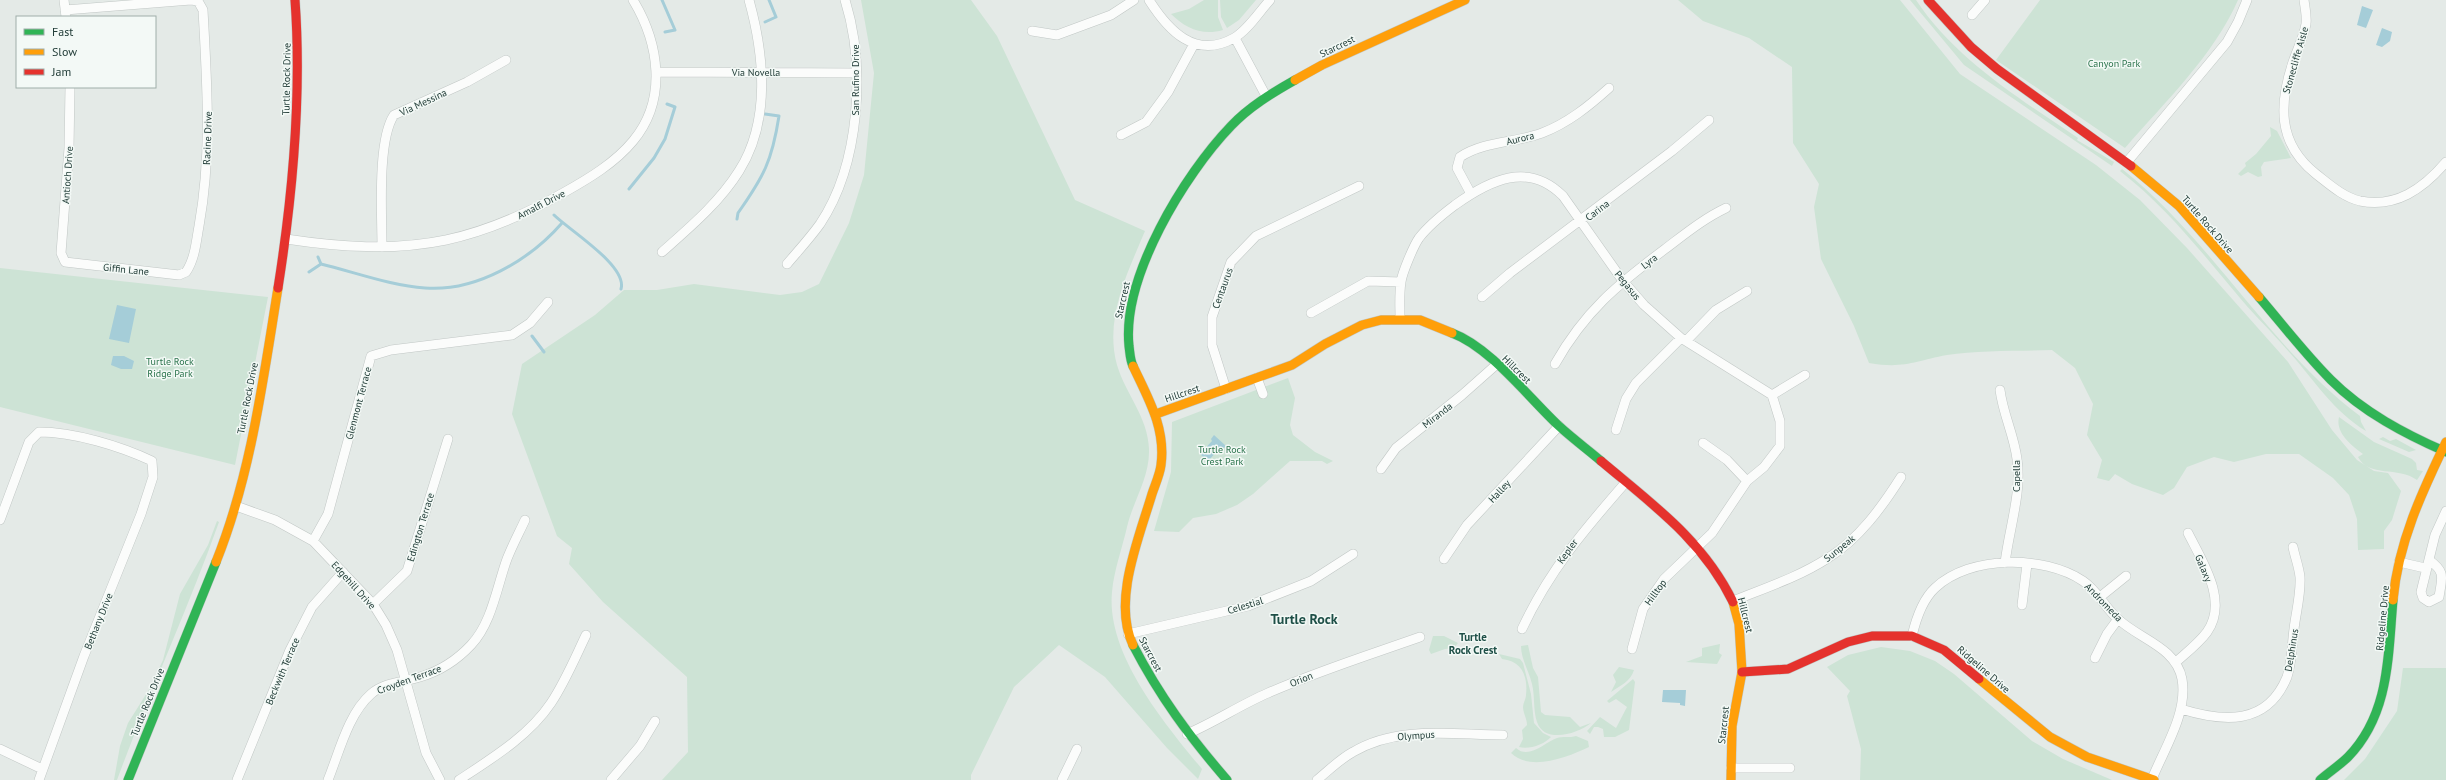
<svg xmlns="http://www.w3.org/2000/svg" width="2446" height="780" viewBox="0 0 2446 780" font-family="'PT Sans',sans-serif">
<style>
.green{fill:#cde3d5}
.water{fill:#a5cdd8}
.lines{fill:none;stroke-linecap:round;stroke-linejoin:round}
.stream{stroke:#a5cdd8;stroke-width:3}
.street-casing{stroke:#c1c7c5;stroke-width:10}
.fast-casing{stroke:#c0c7c5;stroke-width:10}
.slow-casing{stroke:#c0c7c5;stroke-width:10}
.jam-casing{stroke:#c0c7c5;stroke-width:10}
.street{stroke:#fbfcfb;stroke-width:9}
.fast{stroke:#30b455;stroke-width:9}
.slow{stroke:#ff9f0a;stroke-width:9}
.jam{stroke:#e5322d;stroke-width:9}
.labels{text-anchor:middle;stroke-width:3;stroke-linejoin:round;paint-order:stroke}
.street-label{font-size:10px;fill:#223d38;stroke:#f3f9f6}
.park-label{font-size:10px;fill:#2c744d;stroke:#f3f9f6}
.neighbourhood-label{font-size:11px;font-weight:bold;fill:#1e4f47;stroke:#f3f9f6}
.district-label{font-size:14px;font-weight:bold;fill:#1e4f47;stroke:#f3f9f6}
</style>
<rect width="100%" height="100%" fill="#e4eae7"/>
<path class="green" d="M861,0H971L997,36L1075,200L1145,231C1128,272 1104,318 1117,365C1126,395 1148,417 1149,449C1150,477 1133,501 1127,527C1122,549 1114,570 1112,592C1106,654 1165,724 1202,769L1198,779L1167,748L1105,677L1059,645L1014,687L971,775V780H662L688,752L687,677L603,602L569,564L572,548L557,536L512,414L522,364L595,315L624,290H657L694,284L780,295L802,292L819,284L849,223L864,175L874,73Z
M1204,0H1218V17L1223,30C1202,36 1185,28 1171,14L1189,9Z
M1220,0H1256L1239,20L1227,28L1221,17Z
M1678,0H1900L1960,74L2096,165L2140,200L2187,248L2288,362L2332,430L2357,460L2374,471L2388,473L2401,491L2392,520L2384,531V549L2358,550L2357,519L2349,495L2333,478L2299,454H2266L2234,462L2214,457L2187,467L2174,488L2163,495L2132,484L2115,474L2109,481L2097,478L2102,460L2087,435L2093,404L2075,368L2052,350C2020,351 1978,350 1947,355C1915,361 1904,369 1869,363L1854,326L1821,259L1814,207L1819,184L1793,143L1792,67L1749,38L1703,21Z
M1910,0H1916C1956,60 2019,98 2078,138L2077,140L2114,162L2112,166L1964,65Z
M2040,0H2238C2214,55 2164,103 2125,148L1996,60Z
M2270,127L2277,131L2291,158L2264,162L2261,167L2262,176L2258,177L2248,172L2241,176L2238,174L2246,166L2245,163L2256,154L2271,136Z
M2122,169C2212,240 2268,347 2360,416L2361,422L2366,431C2333,411 2315,381 2290,353C2272,332 2252,313 2235,292C2199,249 2165,206 2120,171Z
M0,268L268,297L235,465L0,407Z
M1288,378L1295,398L1290,425L1293,435L1315,452L1333,461L1327,464L1322,461H1290L1253,494L1237,505L1216,514L1193,518L1179,532L1154,531L1171,472L1172,422Z
M2339,417L2374,442L2412,459L2416,463L2417,470L2423,471L2417,480C2398,466 2369,478 2358,457L2363,454C2352,446 2335,433 2339,417Z
M2383,437L2390,441L2396,439L2416,450L2409,452L2379,439Z
M217,521L219,522C188,609 149,693 117,780H114L120,746L128,723L150,688L163,660L180,594L208,545Z
M1433,636H1444L1458,643L1454,648L1445,649L1431,654L1429,650Z
M1720,644L1719,653L1722,655L1717,664L1686,662L1702,656V648Z
M1528,645L1533,668L1538,677L1541,712L1545,715L1570,717L1580,727L1591,723C1578,734 1544,744 1537,722C1533,710 1535,696 1532,684C1529,671 1521,659 1521,646Z
M1881,647L1910,651L1935,661L1954,674L2032,741L2063,759L2112,780H1860L1861,749L1847,696L1850,691L1827,667L1848,655Z
M1499,654L1520,659L1523,663L1531,694L1534,723L1543,733L1551,737C1545,744 1529,750 1519,747L1523,739L1522,730L1527,725C1527,719 1523,713 1523,707C1523,703 1526,699 1526,695C1528,676 1522,661 1502,659Z
M1619,667L1634,670C1631,681 1620,686 1611,692L1616,682L1613,675Z
M2403,668H2446V780H2344L2365,759L2397,711Z
M1633,679L1635,682L1629,730L1615,737H1604L1603,729L1598,727H1594L1590,734L1587,731L1600,717L1616,728L1627,707L1616,699L1609,703L1607,701Z
M1576,736L1588,741L1589,747C1568,757 1530,772 1511,753L1516,748C1529,760 1545,742 1557,738C1562,736 1570,738 1576,736Z"/>
<path class="water" d="M2362,6L2373,10L2366,28L2357,25Z
M2382,28L2392,32L2390,41L2382,47L2376,45Z
M117,305L136,309L129,343L109,339Z
M113,356H124L134,361L132,369H121L111,365Z
M1214,435L1226,446L1222,450L1220,448L1208,461L1200,454L1212,441L1211,439Z
M1663,690H1686L1685,706L1680,705V703L1662,702Z"/>
<g class="lines">
<path class="stream" d="M662,0L675,30L665,32
M765,22L776,17L769,0
M629,189L654,158L665,139L675,107L667,104
M554,215C569,230 628,266 621,289
M737,219L738,213C764,176 772,161 779,116L765,114
M318,257L321,264C354,272 392,286 425,288C476,292 530,260 562,223
M309,272L321,264
M532,336L544,352"/>
<g class="street-casing">
<path id="street" d="M64,0L66,17
M1149,0C1168,30 1195,60 1234,38C1248,30 1259,12 1270,0
M2304,0C2305,8 2307,16 2306,24C2304,36 2297,50 2293,62C2279,104 2277,143 2316,174C2329,184 2343,197 2360,201C2396,208 2423,189 2446,162
M65,10L191,0L198,1L203,10C207,83 212,154 199,226C196,242 195,259 186,272L179,275L65,262L61,253L69,148L70,87
M1972,15L1985,0
M1032,31L1057,35L1111,15L1134,0
M1235,38L1266,96
M657,72L856,73
M1121,135L1146,122L1168,92L1194,44
M2127,162L2227,42L2238,22L2247,0
M1471,194L1457,168L1460,157C1484,141 1515,143 1542,133C1568,123 1589,106 1609,88
M286,239C339,247 393,251 446,240C487,231 526,214 563,193C588,179 615,163 633,141C668,99 659,43 633,0
M382,247C382,216 377,140 394,115L467,82L506,60
M662,252C689,228 719,203 739,171C771,121 764,54 749,0
M787,264C798,251 810,238 820,224C860,164 866,67 845,0
M1482,297L1510,273L1672,151L1709,120
M1311,313L1368,281L1401,282
M1400,319C1400,307 1399,294 1401,282C1402,273 1414,245 1419,238C1429,225 1443,214 1455,205C1490,180 1528,161 1563,196L1623,281L1644,305L1681,338L1772,395L1780,421V446L1764,467L1747,481L1712,533L1664,579L1643,609L1632,649
M1686,341L1716,310L1747,291
M1555,364C1585,311 1617,285 1665,249C1685,234 1703,219 1726,208
M1257,378L1263,394
M1226,389L1212,345V317L1231,262L1256,236L1359,186
M2000,390C2003,414 2014,435 2017,459C2022,493 2009,529 2005,563
M1772,395L1805,375
M1616,430L1626,399L1636,383L1681,338
M1703,443L1727,460L1747,481
M1381,469L1396,448L1462,395L1497,364
M236,506L275,520L313,541L373,604L386,625L397,650L426,753L440,780
M0,520L29,442L39,432C74,432 120,446 152,461L153,477L141,514L84,656L39,780
M313,541L328,514L371,356L391,350L512,335L530,323L548,302
M1444,559L1467,525L1559,426
M2429,560C2446,572 2442,577 2439,597L2429,602L2423,598L2421,592L2435,535L2446,511
M2399,562L2425,568
M2100,597L2126,576
M1733,601C1765,588 1799,577 1828,558C1859,539 1882,507 1901,477
M373,604L407,571L448,439
M2022,605L2027,564
M1522,629C1549,571 1584,530 1626,482
M1128,634L1248,606L1311,581L1353,554
M1912,636C1916,619 1922,600 1935,588C1970,555 2044,555 2083,581C2098,591 2105,608 2118,619C2139,639 2176,647 2182,679C2188,713 2164,749 2152,779
M2095,658L2107,634L2118,619
M2176,662C2186,653 2199,643 2207,632C2229,601 2202,561 2188,533
M2181,709C2223,722 2267,726 2287,677C2292,662 2292,644 2294,629C2296,612 2301,594 2300,577C2299,567 2295,557 2293,547
M1187,734C1215,722 1240,705 1268,693C1318,671 1369,655 1420,637
M0,749L42,769
M1731,768H1790
M237,780L290,650L312,607L343,572
M328,780C339,753 348,714 371,694C385,682 404,682 420,677C440,671 457,660 471,645C492,623 497,586 507,559C512,546 519,533 525,520
M459,780C491,759 529,736 551,703C565,682 575,658 586,635
M611,780L640,746L655,721
M1062,780L1077,749
M1317,780C1328,771 1340,759 1353,752C1398,725 1453,735 1503,735"/>
</g>
<g class="fast-casing">
<path id="fast" d="M2259,297C2283,325 2305,354 2331,380C2363,412 2405,434 2446,452
M1452,333C1490,347 1528,397 1559,426C1572,438 1587,449 1601,461
M1133,366C1130,360 1130,353 1129,346C1122,277 1184,175 1231,126C1249,107 1272,93 1295,80
M1133,645C1160,697 1189,736 1227,780
M128,780L216,562
M2320,780C2329,772 2340,765 2348,757C2390,714 2388,655 2393,600"/>
</g>
<g class="slow-casing">
<path id="slow" d="M1295,80L1322,65L1465,0
M2131,166L2179,206L2259,297
M1133,366C1148,398 1166,428 1161,465C1160,474 1155,485 1152,494C1139,538 1112,601 1133,645
M1156,414L1292,365L1325,344L1362,325L1381,320H1420L1452,333
M216,562C251,475 263,380 278,288
M2393,600C2398,543 2422,492 2446,442
M1979,679L2050,737L2087,757L2154,780
M1731,780L1732,726L1742,672L1739,624L1733,602"/>
</g>
<g class="jam-casing">
<path id="jam" d="M1928,0L1971,47L1997,69L2131,166
M278,288C293,193 302,96 295,0
M1601,461C1652,504 1703,540 1733,602
M1742,672L1788,669L1848,642L1872,636H1912L1944,650L1979,679"/>
</g>
<use href="#street" class="street"/>
<use href="#fast" class="fast"/>
<use href="#slow" class="slow"/>
<use href="#jam" class="jam"/>
</g>
<g class="labels">
<g class="street-label">
<text transform="translate(1337 46) rotate(-26)" y="4">Starcrest</text>
<text transform="translate(2295 60) rotate(-74)" y="4">Stonecliffe Aisle</text>
<text x="756" y="76">Via Novella</text>
<text transform="translate(286 79) rotate(-89)" y="4">Turtle Rock Drive</text>
<text transform="translate(855 80) rotate(-90)" y="4">San Rufino Drive</text>
<text transform="translate(423 102) rotate(-25)" y="4">Via Messina</text>
<text transform="translate(207 138) rotate(-88)" y="4">Racine Drive</text>
<text transform="translate(1520 138) rotate(-14)" y="4">Aurora</text>
<text transform="translate(67 175) rotate(-86)" y="4">Antioch Drive</text>
<text transform="translate(541 204) rotate(-27)" y="4">Amalfi Drive</text>
<text transform="translate(1597 210) rotate(-38)" y="4">Carina</text>
<text transform="translate(2208 224) rotate(49)" y="4">Turtle Rock Drive</text>
<text transform="translate(1649 261) rotate(-37)" y="4">Lyra</text>
<text transform="translate(126 269) rotate(6)" y="4">Giffin Lane</text>
<text transform="translate(1628 285) rotate(51)" y="4">Pegasus</text>
<text transform="translate(1222 288) rotate(-70)" y="4">Centaurus</text>
<text transform="translate(1122 300) rotate(-77)" y="4">Starcrest</text>
<text transform="translate(1517 369) rotate(45)" y="4">Hillcrest</text>
<text transform="translate(1182 393) rotate(-19)" y="4">Hillcrest</text>
<text transform="translate(247 398) rotate(-79)" y="4">Turtle Rock Drive</text>
<text transform="translate(358 403) rotate(-75)" y="4">Glenmont Terrace</text>
<text transform="translate(1437 415) rotate(-38)" y="4">Miranda</text>
<text transform="translate(2016 476) rotate(-90)" y="4">Capella</text>
<text transform="translate(1499 491) rotate(-47)" y="4">Halley</text>
<text transform="translate(420 527) rotate(-73)" y="4">Edington Terrace</text>
<text transform="translate(1839 548) rotate(-39)" y="4">Sunpeak</text>
<text transform="translate(1567 551) rotate(-54)" y="4">Kepler</text>
<text transform="translate(2204 568) rotate(67)" y="4">Galaxy</text>
<text transform="translate(354 585) rotate(48)" y="4">Edgehill Drive</text>
<text transform="translate(1655 592) rotate(-54)" y="4">Hilltop</text>
<text transform="translate(2104 602) rotate(46)" y="4">Andromeda</text>
<text transform="translate(1245 605) rotate(-17)" y="4">Celestial</text>
<text transform="translate(1746 615) rotate(76)" y="4">Hillcrest</text>
<text transform="translate(2382 618) rotate(-85)" y="4">Ridgeline Drive</text>
<text transform="translate(98 621) rotate(-68)" y="4">Bethany Drive</text>
<text transform="translate(2291 650) rotate(-81)" y="4">Delphinus</text>
<text transform="translate(1151 654) rotate(62)" y="4">Starcrest</text>
<text transform="translate(1984 669) rotate(41)" y="4">Ridgeline Drive</text>
<text transform="translate(282 671) rotate(-67)" y="4">Beckwith Terrace</text>
<text transform="translate(409 679) rotate(-20)" y="4">Croyden Terrace</text>
<text transform="translate(1301 679) rotate(-22)" y="4">Orion</text>
<text transform="translate(147 702) rotate(-68)" y="4">Turtle Rock Drive</text>
<text transform="translate(1723 725) rotate(-84)" y="4">Starcrest</text>
<text transform="translate(1416 735) rotate(-4)" y="4">Olympus</text>
</g>
<g class="park-label">
<text x="2114" y="67">Canyon Park</text>
<text x="170" y="365">Turtle Rock<tspan x="170" dy="12">Ridge Park</tspan></text>
<text x="1222" y="453">Turtle Rock<tspan x="1222" dy="12">Crest Park</tspan></text>
</g>
<g class="neighbourhood-label">
<text x="1473" y="641">Turtle<tspan x="1473" dy="13">Rock Crest</tspan></text>
</g>
<g class="district-label">
<text x="1304" y="624">Turtle Rock</text>
</g>
</g>
<rect x="16" y="16" width="140" height="72" fill="#f3f9f6" stroke="#9faeaa"/>
<rect x="24" y="29" width="20" height="6" fill="#30b455" stroke="#9faeaa"/>
<text x="52" y="36" font-size="12" fill="#223d38">Fast</text>
<rect x="24" y="49" width="20" height="6" fill="#ff9f0a" stroke="#9faeaa"/>
<text x="52" y="56" font-size="12" fill="#223d38">Slow</text>
<rect x="24" y="69" width="20" height="6" fill="#e5322d" stroke="#9faeaa"/>
<text x="52" y="76" font-size="12" fill="#223d38">Jam</text>
</svg>
